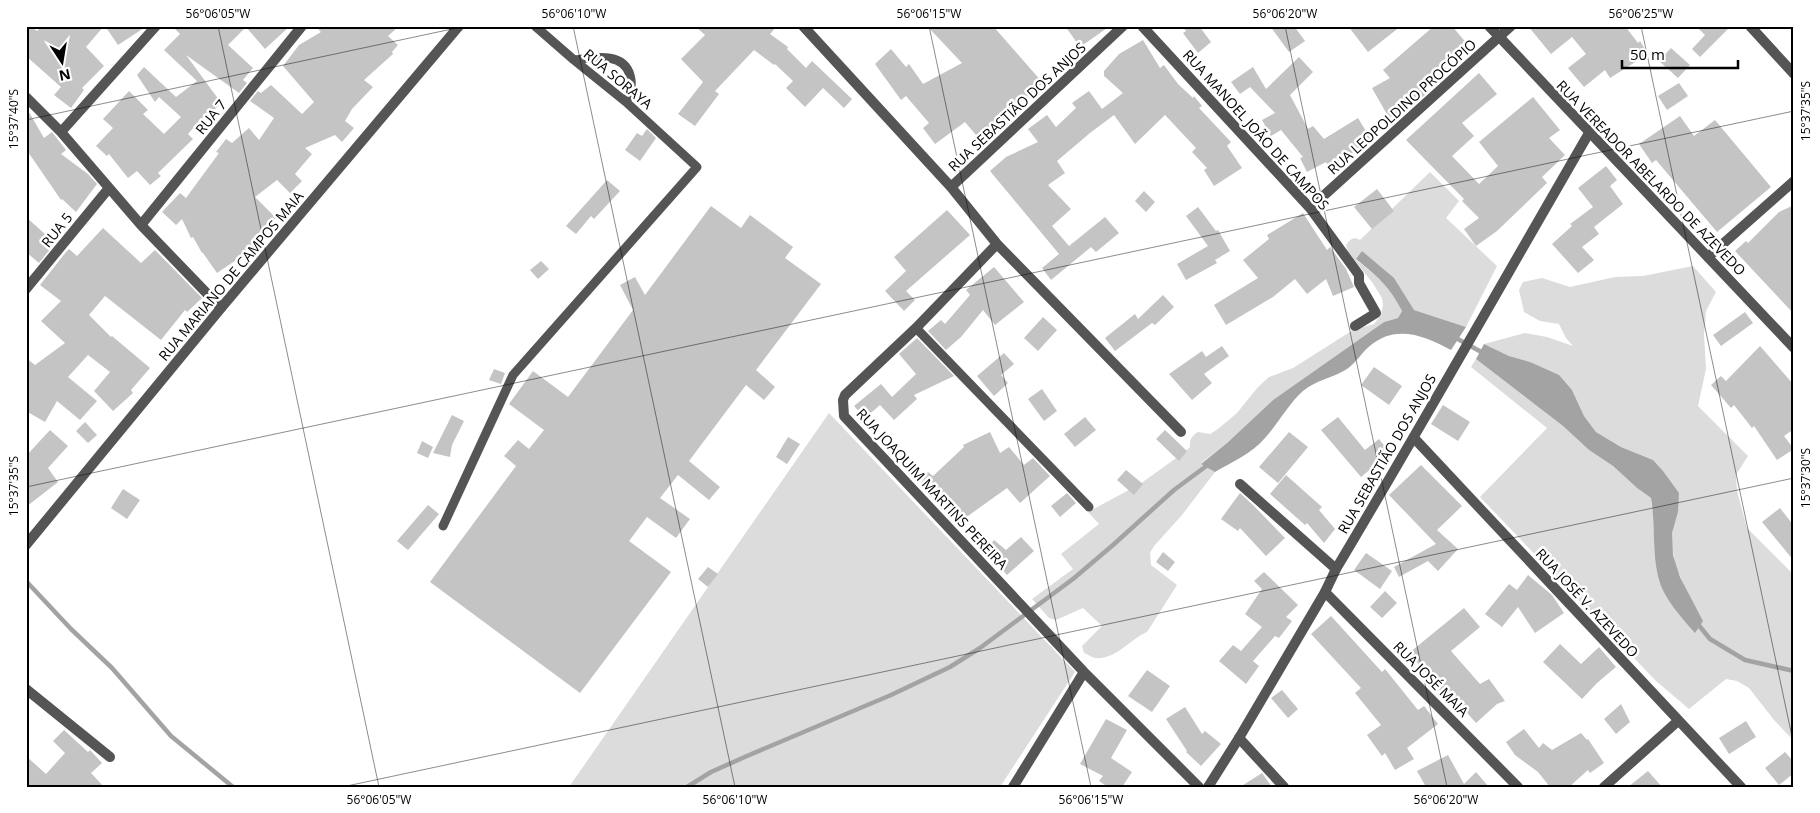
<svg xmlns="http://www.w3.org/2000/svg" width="1820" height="813" viewBox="0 0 1820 813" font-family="'Open Sans',sans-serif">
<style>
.green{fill:#dcdcdc}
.water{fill:#a3a3a3}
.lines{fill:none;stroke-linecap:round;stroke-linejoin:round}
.stream{stroke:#a3a3a3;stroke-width:4.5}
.building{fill:#c4c4c4}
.service{stroke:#555;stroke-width:9}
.minor{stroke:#555;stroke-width:10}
.tertiary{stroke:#555;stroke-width:10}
.ticks{fill:none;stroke:#000;stroke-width:1;stroke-opacity:0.45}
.labels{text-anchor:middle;stroke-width:5;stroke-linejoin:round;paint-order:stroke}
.street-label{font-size:14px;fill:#000;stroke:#fff}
.neatline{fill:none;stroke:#000;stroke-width:2}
.ticks-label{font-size:12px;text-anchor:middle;fill:#000}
</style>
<rect width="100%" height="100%" fill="#fff"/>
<path class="green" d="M1430,172L1459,201L1446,218L1497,266L1466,327L1414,310L1362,251L1356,260C1378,277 1389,286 1402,311L1398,318L1384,322L1273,400L1227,443L1201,463L1215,472L1182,515L1154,546L1150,553L1151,565L1177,585L1147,632C1130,639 1116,660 1095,658C1091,657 1087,654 1084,653L1082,646L1102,626L1083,608L1056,620L1049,618L1032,599L1073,569L1061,554L1099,524L1088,512L1140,484L1186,451L1190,447C1189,439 1192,436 1198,432L1210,434L1218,429L1237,413L1258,387L1269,377L1293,368L1353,330L1374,324L1381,315L1383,305L1382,298L1372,282L1348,252L1346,245C1350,240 1353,236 1360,240Z
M1693,266L1716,292L1706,311L1704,335L1706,369L1698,406L1748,456L1736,475L1737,491L1747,528L1794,575V741L1774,720L1749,688L1737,681L1726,679L1689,709L1656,681L1480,497L1547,428L1471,367L1476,359L1563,426L1589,450L1613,466L1637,488L1651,498L1653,514L1655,555L1703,621C1689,594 1670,566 1672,535C1672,527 1676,519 1678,512L1653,460L1621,447L1596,432L1584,416L1572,390L1530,362L1509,356L1484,344L1525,333L1547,337L1573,346L1566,338L1559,324L1540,321L1524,312L1519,290L1523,282L1542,278L1570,287L1615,277L1643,276Z
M829,413L1075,672L1000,787H569Z"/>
<path class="water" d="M1362,251L1394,278L1414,310L1466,327L1451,350C1426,336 1396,324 1371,345C1362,352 1356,363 1347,369C1333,378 1316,380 1303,391C1290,402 1277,425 1265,438C1251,454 1232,462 1215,472L1201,464L1227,443L1273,400L1384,322L1398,318L1402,311C1389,286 1378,277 1356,259Z
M1484,344L1509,356L1530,362L1559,375L1572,390L1584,416L1596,432L1621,447L1653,460L1663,471L1679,493L1678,512L1672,533L1673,555L1680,577L1703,621L1695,633C1683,619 1668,603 1661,586C1651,559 1656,526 1651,498L1637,488L1613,466L1589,450L1563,426L1476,359Z"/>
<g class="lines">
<path class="stream" d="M1454,337L1485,354
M26,581L71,629L112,668L171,736L233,787
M1697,623L1710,639L1745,660L1794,671
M687,787L711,772L747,756L891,695L950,667L980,648L1073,579L1113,545L1174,490L1209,464"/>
</g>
<path class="building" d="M42,26H104L86,47L104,66L82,88L84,90L71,108L54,95L61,87L26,56V33L31,27L37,31Z
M105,26H147L118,45Z
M172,26H290L265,49L246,27L228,45L253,68L243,80L247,83L239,93L186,55L222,104L201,119L188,134L193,139L158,173L161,176L150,185L137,171L128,178L109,154L107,156L96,146L113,128L103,119L129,91L148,110L143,114L164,134L181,117L159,97L155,102L137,75L144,67L176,97L197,81L164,50L180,34Z
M315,26H399L388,36L398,45L392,52L393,54L364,80L373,87L352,109L345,121L354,128L342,142L335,135L305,148L312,154L295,174L302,181L290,193L277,180L255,197L276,218L252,239L255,244L244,252L245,254L217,273L203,253H202L193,237L191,238L182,219L176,225L162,212L180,193L186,198L219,153L216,152L226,139L232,143L249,128L259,140L274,118L250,101L258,91L261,93L271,85L302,114L314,102L283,66L299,45L321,32Z
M695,26H777L770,34L788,47L787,49L806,68L812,61L852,99L844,108L823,88L805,107L786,88L793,81L775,64L774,65L754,50L715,91L719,94L695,126L678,114L703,82L681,59L705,35Z
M927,26H993L1043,83L1008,113L1012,117L982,142L965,122L935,144L923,128L929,123L906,96L901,100L875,64L891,49L906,67L909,64L923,84L962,63Z
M1065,26H1110L1080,47Z
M1182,26H1199L1211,42L1198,53L1183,33L1186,31Z
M1270,26H1294L1305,41L1289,52Z
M1348,26H1401L1368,52Z
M1434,26H1452L1468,45L1420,83L1428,92L1418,101L1389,118L1372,88L1390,78L1383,70Z
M1528,26H1625L1638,43L1640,41L1648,54L1610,78L1605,70L1584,87L1568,68L1586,54L1572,37L1551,54Z
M1696,26H1731L1700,57L1692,49L1705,35Z
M1143,40L1160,68L1164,65L1178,84L1193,98L1194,96L1202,106L1199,108L1231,142L1227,146L1242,168L1214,186L1204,170L1207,168L1192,152L1196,148L1165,115L1135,144L1114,115L1090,133L1057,161L1065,173L1048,185L1071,209L1052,226L1069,246L1105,217L1119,233L1096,252L1091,247L1051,280L1042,268L1059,254L990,171L1006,157L1038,142L1028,129L1047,115L1056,127L1076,108L1072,103L1089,91L1102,109L1123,93L1104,76V71L1119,54Z
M1671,48L1690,65L1678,78L1659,61Z
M1299,57L1313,72L1290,95L1308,129L1313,126L1324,139L1358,118L1372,141L1329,167L1326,162L1307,172L1300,158L1303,157L1281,130L1271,136L1262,120L1275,113L1250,87L1240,94L1231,82L1253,67L1266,89Z
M1479,73L1497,94L1462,123L1474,136L1452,156L1479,184L1498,166L1479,142L1533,97L1560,130L1549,138L1565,155L1542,177L1547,183L1497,231L1476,246L1464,229L1479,218L1462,201L1464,199L1406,140Z
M1679,83L1688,96L1667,110L1658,96Z
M26,107L44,138L52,132L66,150L61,154L88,174L97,184L76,212L62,199L61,200L26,149Z
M1680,116L1694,136L1715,120L1771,187L1717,232L1656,160L1652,163L1639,144Z
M647,129L656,138L640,161L625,150L637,133L642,136Z
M1606,166L1617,180L1610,186L1623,204L1594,227L1599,234L1582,247L1594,260L1578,273L1552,244L1572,226L1570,224L1593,207L1578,188Z
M607,180L620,191L594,219L591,216L576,234L566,226Z
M1377,189L1394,211L1372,229L1354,207Z
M1144,191L1155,202L1146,212L1135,201Z
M1794,205V314L1735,251L1746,241L1748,243L1779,212Z
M711,206L741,228L750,215L793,247L785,258L821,284L756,370L775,387L764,400L746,385L689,461L720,487L709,500L678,475L660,498L690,519L676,538L647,517L629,541L671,572L580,693L430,582L516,466L504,456L518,440L529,449L544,430L509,404L533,371L568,397L633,310L620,285L635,277L645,295Z
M1198,207L1216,231L1218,230L1230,251L1215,260L1217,263L1186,280L1177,264L1208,246L1186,216Z
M947,210L970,235L906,291L915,300L904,311L885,291L906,271L894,257Z
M1303,213L1327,250L1330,247L1346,269L1354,287L1333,296L1326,279L1307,294L1295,279L1273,297L1226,325L1214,305L1258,278L1243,260L1269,239L1267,235Z
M26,217L55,243L39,263L26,252Z
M103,228L141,263L155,250L202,298L187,312L185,310L161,340L105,296L89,315L111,337L112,336L150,368L131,390L133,393L113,411L94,391L110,372L88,355L68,377L97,401L80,420L57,401L45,422L26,411V358L35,365L65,343L41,321L61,301L40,285L66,252L69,249L77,256Z
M541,261L549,269L538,279L530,270Z
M994,267L1024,302L995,325L983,310L961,337L946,350L928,331L941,320L945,324L970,295L966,290Z
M1163,295L1174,307L1155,325L1152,323L1115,351L1105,338L1135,314L1138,319Z
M1745,312L1753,323L1721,346L1713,335Z
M1043,317L1057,330L1038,351L1024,338Z
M917,338L954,376L914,395L917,399L894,420L880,405L865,418L854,406L881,384L892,397L916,374L899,354Z
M1222,346L1229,356L1204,374L1212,383L1192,400L1169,374L1202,351L1206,357Z
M1760,346L1794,385V429L1784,436L1794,449L1777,460L1754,426L1752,428L1734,405L1731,408L1711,385L1721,376L1726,381Z
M1004,353L1014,364L1001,375L1008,383L994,396L977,376Z
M1374,367L1402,386L1389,405L1361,385Z
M494,369L505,373L501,384L489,380Z
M1042,389L1057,411L1044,421L1028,399Z
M1443,405L1470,422L1458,441L1431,424Z
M452,415L464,421L452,445L450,457L433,453Z
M1085,417L1096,430L1075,447L1064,434Z
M1338,417L1365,450L1379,439L1390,453L1361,477L1321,430Z
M85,422L97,435L88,443L76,431Z
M50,430L68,446L48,468L58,482L26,507V456Z
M1165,430L1187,451L1179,461L1156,439Z
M990,432L1000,453L1009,447L1024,465L1033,458L1050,476L1020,503L1007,488L961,521L947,501L921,483L928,472L933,476L964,447L963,445Z
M1289,432L1308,447L1278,483L1259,467Z
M788,437L800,444L787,464L776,457Z
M422,441L433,447L428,458L417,453Z
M1421,465L1462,506L1437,530L1458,549L1438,571L1428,561L1399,577L1394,567L1436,544L1389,495Z
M1126,470L1143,484L1134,495L1117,480Z
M1286,475L1322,507L1319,510L1335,529L1324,543L1307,523L1305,525L1270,494Z
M123,489L140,500L127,519L111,508Z
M1067,493L1076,503L1060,517L1051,506Z
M1240,493L1253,505L1285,538L1266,556L1240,528L1238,531L1221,519Z
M428,505L439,514L408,550L397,541Z
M1780,508L1794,526V561L1762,522Z
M1021,537L1034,551L1007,575L995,561L984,552L994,540L1006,550Z
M1163,552L1175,562L1168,571L1156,562Z
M1366,553L1392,571L1380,589L1354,570Z
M708,567L718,574L708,587L698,579Z
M1264,572L1298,605L1286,617L1292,621L1279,638L1275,636L1253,661L1259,666L1246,684L1219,661L1233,645L1241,651L1262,627L1245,614L1262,589L1254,581Z
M1528,575L1552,595L1564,613L1535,633L1518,607L1502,627L1485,614L1509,584L1517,590Z
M1385,591L1397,603L1382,618L1370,607Z
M1464,608L1480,627L1451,651L1480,684L1489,679L1505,701L1497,704L1476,723L1459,704L1455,708L1438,688L1429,670L1426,673L1409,653Z
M1331,616L1382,672L1385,669L1418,710L1424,706L1438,724L1407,748L1414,759L1395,770L1385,753L1382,756L1367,735L1381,725L1355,693L1361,688L1311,634Z
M1560,644L1581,664L1599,647L1616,667L1597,683L1582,699L1543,662Z
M1147,670L1170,686L1152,712L1128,696Z
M1282,690L1298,709L1288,718L1271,698Z
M1621,704L1630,722L1616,734L1604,719Z
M1185,707L1202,734L1205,731L1221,744L1201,766L1186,752L1187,751L1166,719Z
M1106,719L1127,730L1111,758L1132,772L1122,787H1108L1099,781L1103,776L1080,764Z
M1746,721L1756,737L1729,754L1719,738Z
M1524,729L1539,748L1543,743L1552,750L1581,733L1587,740L1588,739L1604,763L1590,773L1588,770L1569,787H1550L1538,772L1515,755L1506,742Z
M64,730L88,752L90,750L102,763L91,773L104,787H26V756L46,774L65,753L53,741Z
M1785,752L1794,762V773L1779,785L1765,768Z
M1448,755L1464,784L1476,772L1489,787H1426L1417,771Z
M1648,771L1662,787H1628Z
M1262,773L1272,787H1240Z"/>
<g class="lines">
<path class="service" d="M574,60C593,58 623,51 630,75C633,85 631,93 626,102
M916,328L1089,507
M443,526L513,375L697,167L626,102L574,60L535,26"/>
<path class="minor" d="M803,26L951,187L997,244L916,328L845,395L843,400L844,416L1084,672L1199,787
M1142,26L1310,208L1359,275V283L1376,313L1355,326
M1750,26L1794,74
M26,97L61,132L141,225L221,308
M61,132L156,26
M951,187L1123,26
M1310,208L1511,26
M141,225L302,26
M997,244L1181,432
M1708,257L1794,181
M26,289L109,188
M1414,438L1741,787
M1240,484L1336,569
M1325,592L1518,787
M26,689L110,757
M1239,738L1284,787
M1013,787L1084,672
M1604,787L1678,721"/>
<path class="tertiary" d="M1489,26L1794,348
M26,545L221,308L459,26
M1208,787L1239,738L1325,592L1336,569C1422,425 1505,278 1589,133"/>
</g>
<path class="ticks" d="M218,26L379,787M573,26L735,787M929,26L1091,787M1285,26L1447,787M1641,26L1794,746M26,120L466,26M26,487L1794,111M342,787L1794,478"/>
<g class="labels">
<g class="street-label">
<text transform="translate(618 79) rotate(40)" y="5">RUA SORAYA</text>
<text transform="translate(1017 107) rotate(-43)" y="5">RUA SEBASTIÃO DOS ANJOS</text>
<text transform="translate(1402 107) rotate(-42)" y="5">RUA LEOPOLDINO PROCÓPIO</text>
<text transform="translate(211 117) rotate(-51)" y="5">RUA 7</text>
<text transform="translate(1256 130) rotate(48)" y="5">RUA MANOEL JOÃO DE CAMPOS</text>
<text transform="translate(1651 178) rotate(46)" y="5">RUA VEREADOR ABELARDO DE AZEVEDO</text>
<text transform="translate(57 230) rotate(-51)" y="5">RUA 5</text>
<text transform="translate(231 276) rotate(-50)" y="5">RUA MARIANO DE CAMPOS MAIA</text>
<text transform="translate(1387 454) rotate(-60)" y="5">RUA SEBASTIÃO DOS ANJOS</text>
<text transform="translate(932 489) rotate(47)" y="5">RUA JOAQUIM MARTINS PEREIRA</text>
<text transform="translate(1587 603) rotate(47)" y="5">RUA JOSÉ V. AZEVEDO</text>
<text transform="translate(1431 679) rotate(45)" y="5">RUA JOSÉ MAIA</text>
</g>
</g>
<rect width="1820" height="813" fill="none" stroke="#ffffff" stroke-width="55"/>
<g transform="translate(62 62) rotate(168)" stroke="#ffffff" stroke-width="4" paint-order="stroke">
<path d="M0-4L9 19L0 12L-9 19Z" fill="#000000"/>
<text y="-8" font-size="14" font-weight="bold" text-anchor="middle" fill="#000000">N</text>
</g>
<path d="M1622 60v8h116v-8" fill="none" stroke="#000000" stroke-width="2.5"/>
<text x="1630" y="60" font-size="15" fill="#000000" stroke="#ffffff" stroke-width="4" paint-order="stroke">50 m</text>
<rect x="28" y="28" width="1764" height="758" class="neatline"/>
<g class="ticks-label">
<text x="218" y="18">56°06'05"W</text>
<text x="574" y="18">56°06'10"W</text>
<text x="929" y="18">56°06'15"W</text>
<text x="1285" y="18">56°06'20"W</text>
<text x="1641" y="18">56°06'25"W</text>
<text transform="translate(1806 111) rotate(-90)" y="4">15°37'35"S</text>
<text transform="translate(14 119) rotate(-90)" y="4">15°37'40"S</text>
<text transform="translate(1806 478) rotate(-90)" y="4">15°37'30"S</text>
<text transform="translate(14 486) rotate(-90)" y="4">15°37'35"S</text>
<text x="379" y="804">56°06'05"W</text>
<text x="735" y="804">56°06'10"W</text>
<text x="1091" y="804">56°06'15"W</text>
<text x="1446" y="804">56°06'20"W</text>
</g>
</svg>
